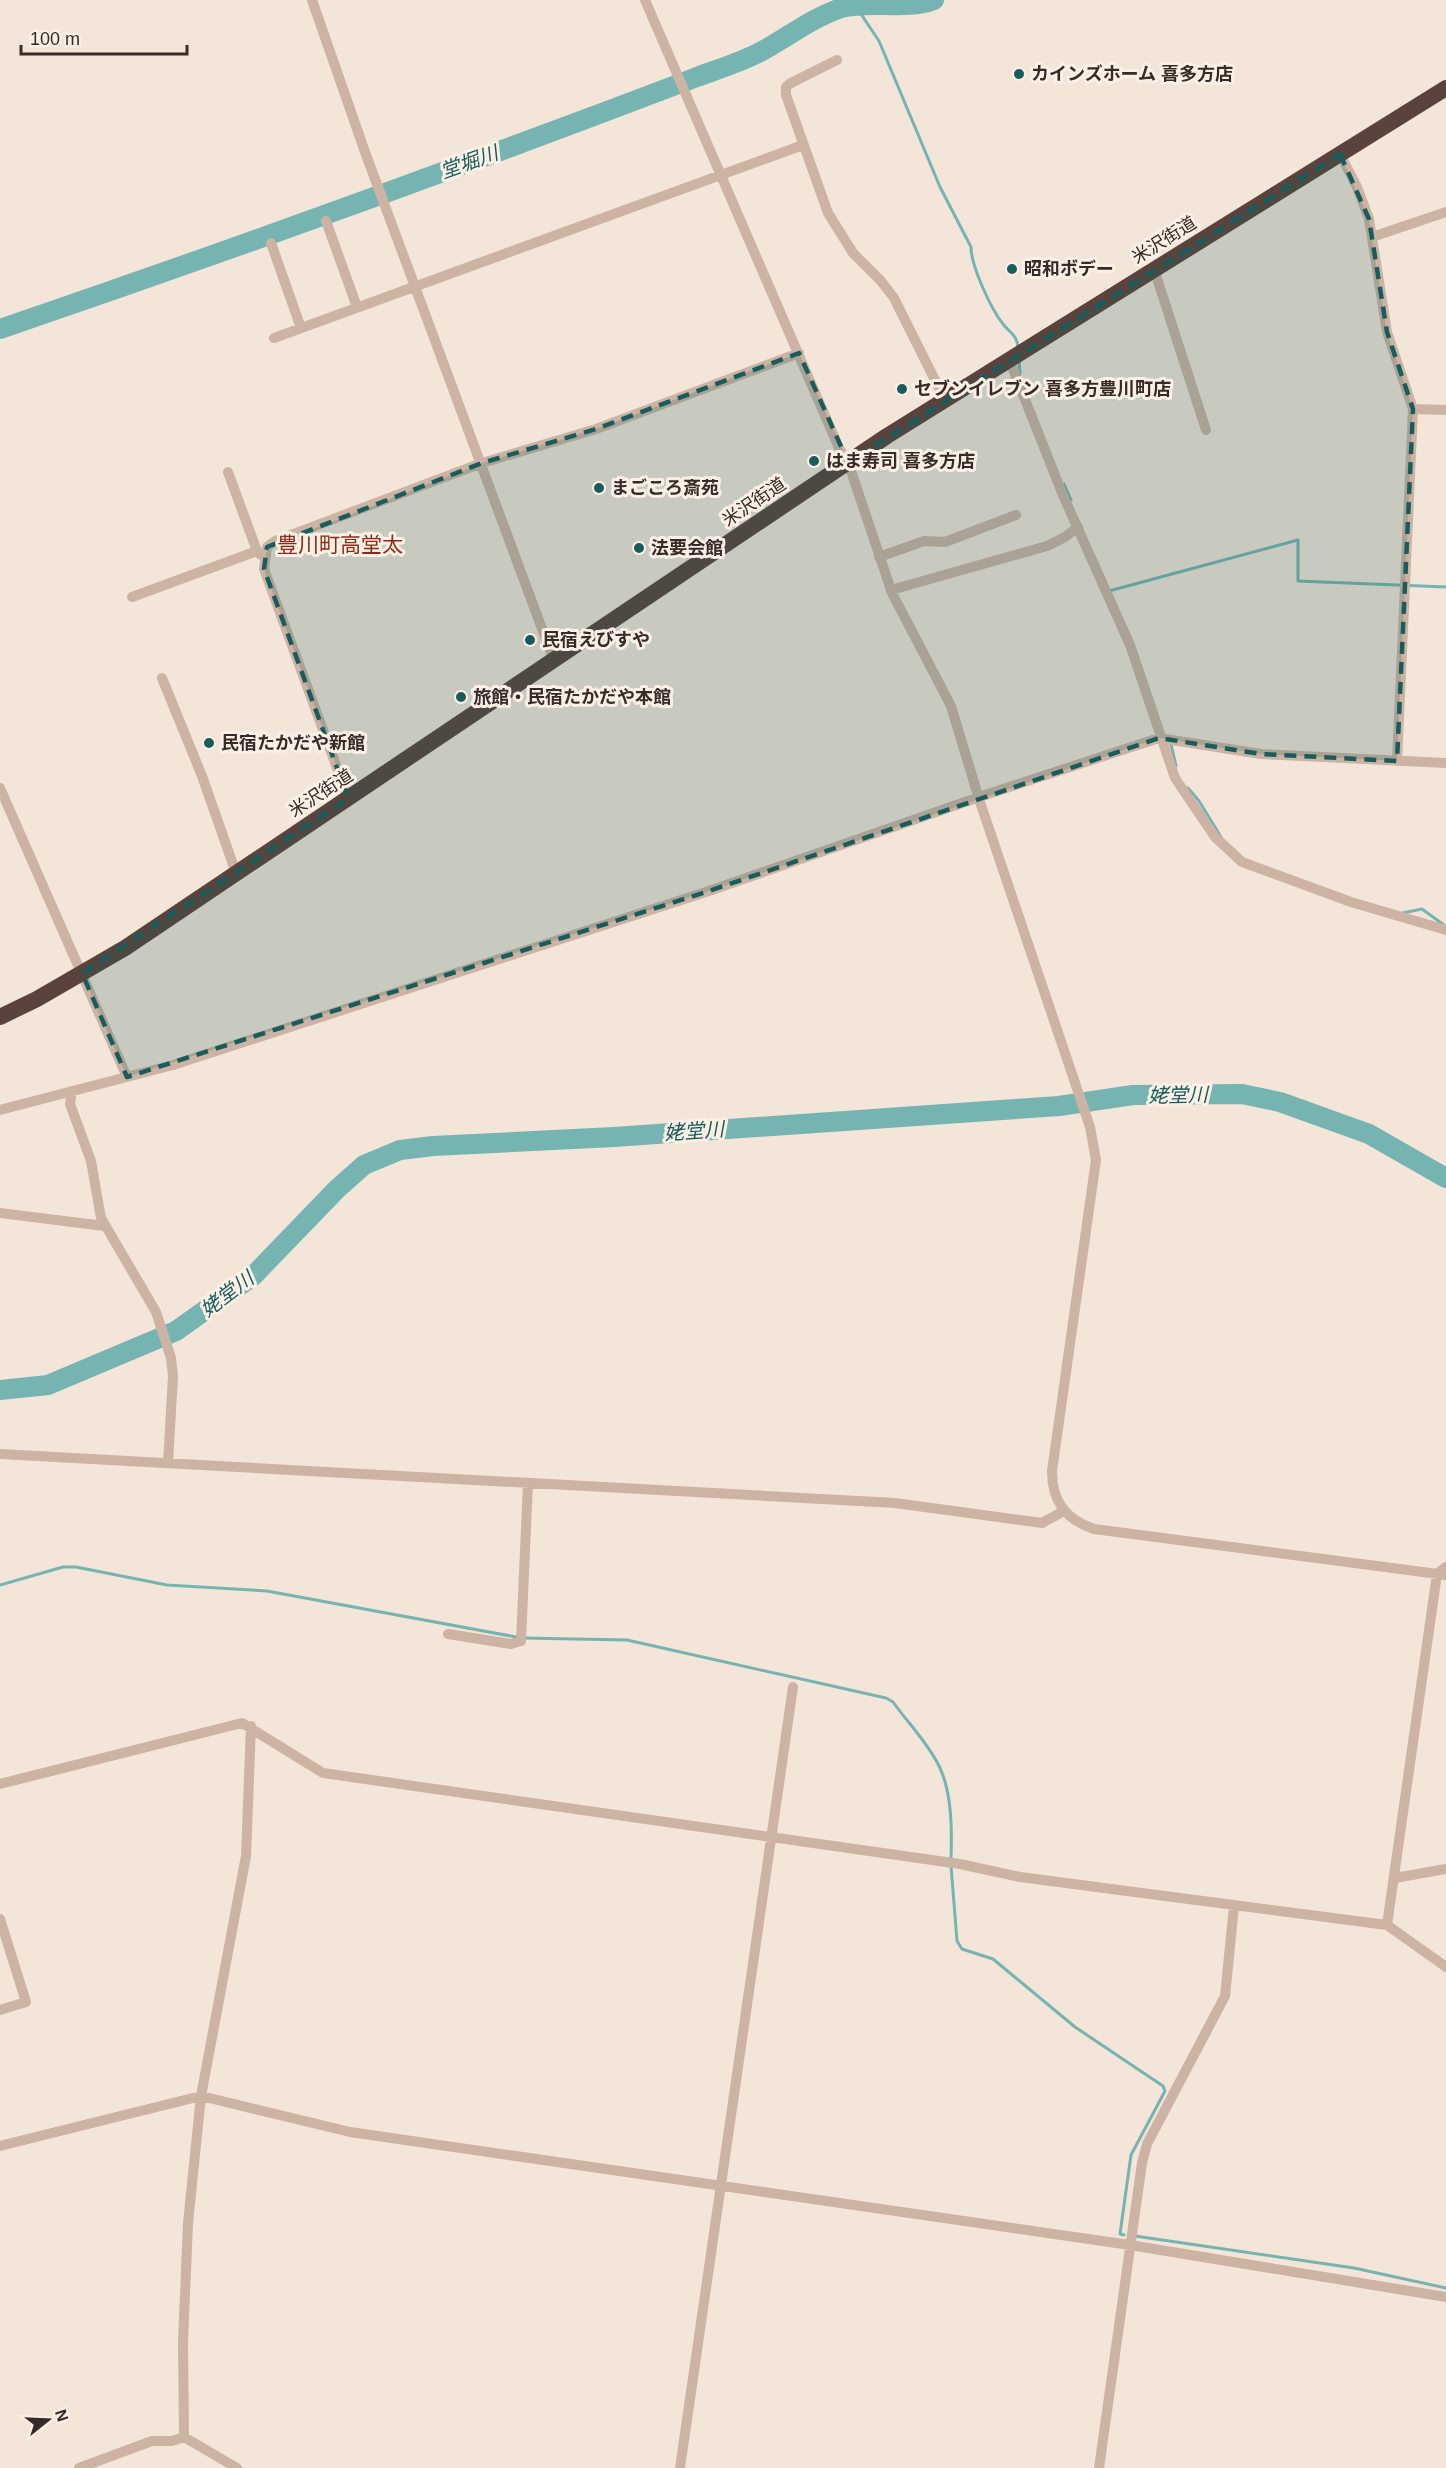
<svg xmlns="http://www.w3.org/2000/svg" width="1446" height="2468" viewBox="0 0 1446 2468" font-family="Arial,'Noto Sans JP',sans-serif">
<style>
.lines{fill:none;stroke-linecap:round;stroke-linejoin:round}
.stream{stroke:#75b4b1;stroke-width:3}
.river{stroke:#75b4b1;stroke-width:20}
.minor{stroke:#cdb3a4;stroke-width:10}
.highway{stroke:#5a433c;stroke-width:16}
.marked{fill:#185d5c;fill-opacity:0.2;stroke:#185d5c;stroke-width:4.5;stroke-dasharray:12 8;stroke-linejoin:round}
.poi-dot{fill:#185d5c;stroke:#fbf0e6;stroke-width:2}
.labels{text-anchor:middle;stroke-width:6;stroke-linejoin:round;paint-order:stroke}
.poi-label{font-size:18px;font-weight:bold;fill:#382a26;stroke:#fbf0e6;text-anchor:start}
.street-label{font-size:18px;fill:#382a26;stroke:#fbf0e6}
.water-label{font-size:20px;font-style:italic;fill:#185d5c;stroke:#fbf0e6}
.quarter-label{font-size:21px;fill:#8f2917;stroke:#fbf0e6}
</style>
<rect width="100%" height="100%" fill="#f4e5d9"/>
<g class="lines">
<path class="stream" d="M855,5L879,41L940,187L971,247C971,266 991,309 1003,324C1010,333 1017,335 1018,347
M1019,359L1020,374
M1064,484L1071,500
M1109,591L1298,540V581L1446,587
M1171,744L1176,766
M1188,788L1199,801L1221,837
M1403,913L1422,909L1444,925
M0,1585L63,1567H76L167,1585L267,1591L516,1637
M523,1638L627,1640L886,1698L893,1702C908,1723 928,1743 939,1766C952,1792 952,1830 951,1858
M951,1866L957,1941L962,1949L993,1959L1075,2027L1163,2086L1165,2091L1131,2155L1120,2234L1124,2235
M1135,2236L1354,2268L1446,2288"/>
<path class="river" d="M0,329C234,249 466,165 697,77C718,69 742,62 762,51C788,37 812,18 841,8C873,0 904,11 934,0
M0,1390L48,1385L176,1331L253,1276L337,1189L364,1165L400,1150L433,1146L614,1137L1059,1106L1133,1095L1242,1094L1280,1102L1369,1134L1446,1178"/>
<path class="minor" d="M312,0L365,152L554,661
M645,0L839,448L848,462L892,593L951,706L979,799L1090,1127L1096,1160L1052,1471C1052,1501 1065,1519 1094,1529L1446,1575
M837,60L791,83L786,87V95L828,213L853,253L881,281L894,298L945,400
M1340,154L1357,187L1369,219L1387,332L1413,409L1397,761
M326,221L357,307
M1375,236L1446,212
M271,243L301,328
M1154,269L1206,430
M274,338L803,145
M1009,359L1062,493L1130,645L1175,778L1215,837L1242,862L1351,902L1446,930
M1413,409L1446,410
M228,472L257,551L261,555
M879,557L924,541L945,542L1016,515
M891,590L1047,546L1065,537L1078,527
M132,597L257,551
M162,678L202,776L236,873
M0,788L127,1077
M348,798L264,569L267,547L275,541L482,463L596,429L799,353
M72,1091L70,1104L91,1161L101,1218L156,1312L171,1358L173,1376L168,1463
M0,1110L173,1065L706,892L988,794L1159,738L1261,754L1446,763
M0,1213L104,1226
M0,1454L895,1503L1042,1523L1064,1511
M448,1634L511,1644L521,1641L528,1483
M0,1784L242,1723L323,1773L960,1864L1020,1877L1387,1925L1446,1967
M1395,1878L1446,1869
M0,1919L26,2002L0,2010
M1387,1925L1437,1574L1446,1567
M0,2146L201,2096L350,2132L1130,2245L1446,2297
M184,2437L183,2342L188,2223L201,2096L246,1856L251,1726
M79,2468L152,2441H172L184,2437L237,2468
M680,2468L793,1687
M1099,2468L1142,2163L1147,2144L1225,1996L1234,1906"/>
<path class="highway" d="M0,1017L37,999L125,948L887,436L1446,88"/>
</g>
<path class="marked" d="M1340,154L1369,219L1387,332L1413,409L1397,761L1261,754L1159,738L706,892L127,1077L82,973L348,798L264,569L267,547L482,463L596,429L799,353L848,462Z"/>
<g class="poi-dot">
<circle cx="1019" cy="74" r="6"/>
<circle cx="1012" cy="269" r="6"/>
<circle cx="902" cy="389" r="6"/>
<circle cx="814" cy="461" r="6"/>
<circle cx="599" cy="488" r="6"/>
<circle cx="639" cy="548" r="6"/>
<circle cx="530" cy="640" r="6"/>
<circle cx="461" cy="697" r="6"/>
<circle cx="209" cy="743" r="6"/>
</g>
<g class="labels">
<g class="poi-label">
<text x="1031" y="80">カインズホーム 喜多方店</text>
<text x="1024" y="275">昭和ボデー</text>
<text x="914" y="395">セブンイレブン 喜多方豊川町店</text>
<text x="826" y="467">はま寿司 喜多方店</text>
<text x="611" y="494">まごころ斎苑</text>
<text x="651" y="554">法要会館</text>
<text x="542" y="646">民宿えびすや</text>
<text x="473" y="703">旅館・民宿たかだや本館</text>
<text x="221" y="749">民宿たかだや新館</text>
</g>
<g class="street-label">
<text transform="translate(1164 240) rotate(-32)" y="6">米沢街道</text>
<text transform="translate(754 502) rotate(-34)" y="6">米沢街道</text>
<text transform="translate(321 793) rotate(-33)" y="6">米沢街道</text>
</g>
<g class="water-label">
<text transform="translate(469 162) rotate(-20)" y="7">堂堀川</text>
<text transform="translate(1178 1095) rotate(-1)" y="7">姥堂川</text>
<text transform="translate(694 1131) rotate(-4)" y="7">姥堂川</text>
<text transform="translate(227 1294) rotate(-37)" y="7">姥堂川</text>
</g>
<g class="quarter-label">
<text x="340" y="552">豊川町高堂太</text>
</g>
</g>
<g transform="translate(48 2420) rotate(72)" stroke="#fbf0e6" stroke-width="4.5" paint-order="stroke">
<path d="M0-4.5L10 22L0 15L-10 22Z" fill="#382a26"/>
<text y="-9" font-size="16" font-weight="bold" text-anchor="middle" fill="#382a26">N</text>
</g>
<path d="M21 45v9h166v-9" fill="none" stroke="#382a26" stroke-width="3"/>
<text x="30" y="45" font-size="18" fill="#382a26" stroke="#fbf0e6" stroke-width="4.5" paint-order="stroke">100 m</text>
</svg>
